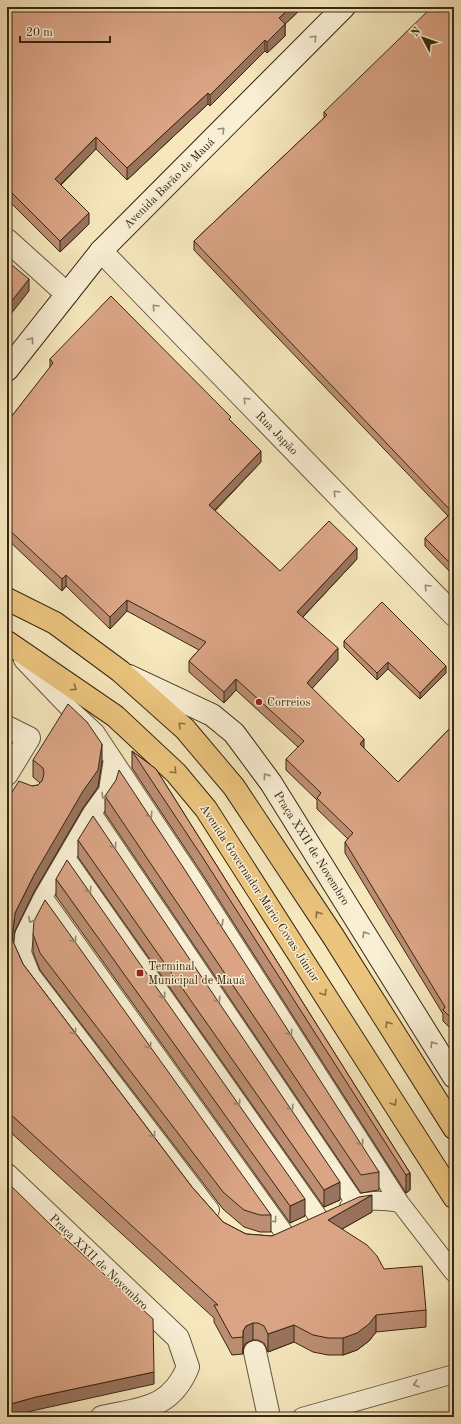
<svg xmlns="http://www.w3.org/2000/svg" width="461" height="1424" viewBox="0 0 461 1424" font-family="'Old Standard TT',serif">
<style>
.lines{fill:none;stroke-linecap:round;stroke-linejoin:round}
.service-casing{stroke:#68573c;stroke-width:20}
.pedestrian-casing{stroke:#68573c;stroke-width:24}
.minor-casing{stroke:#68573c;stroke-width:24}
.secondary-casing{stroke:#382711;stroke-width:24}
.primary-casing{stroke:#382711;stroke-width:24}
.service{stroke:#f9efd4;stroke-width:18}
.pedestrian{stroke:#f9efd4;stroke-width:22}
.minor{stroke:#f9efd4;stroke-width:22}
.secondary{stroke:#f9efd4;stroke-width:22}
.primary{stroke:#ebc47e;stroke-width:22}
.wall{fill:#bb8d72;stroke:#382711}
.shaded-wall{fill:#99735d;stroke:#382711}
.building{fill:#daa485;stroke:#382711}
.oneway{stroke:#988b72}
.oneway2{stroke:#896e42}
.poi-dot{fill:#8f2418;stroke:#f9efd4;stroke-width:1.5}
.labels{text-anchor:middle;stroke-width:3;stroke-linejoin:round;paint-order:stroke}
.street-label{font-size:12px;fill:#382711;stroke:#f9efd4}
.poi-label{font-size:12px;fill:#382711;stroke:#f9efd4;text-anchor:start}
</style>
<rect width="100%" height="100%" fill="#f6e7bd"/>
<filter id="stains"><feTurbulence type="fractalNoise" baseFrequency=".005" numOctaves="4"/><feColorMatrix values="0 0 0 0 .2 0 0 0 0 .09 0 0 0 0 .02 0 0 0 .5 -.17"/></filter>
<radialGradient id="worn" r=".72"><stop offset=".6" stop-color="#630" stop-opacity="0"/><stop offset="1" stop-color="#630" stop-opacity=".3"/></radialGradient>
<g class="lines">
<g class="service-casing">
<path id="service" d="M23,660L68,707L95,732L194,881L400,1203
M113,759L108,791L92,813L43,897L24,935L22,953L31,975L210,1210
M92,813L356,1204
M66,858L321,1221
M43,897L287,1237
M349,1207C366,1199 382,1200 400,1203L454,1273
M302,1417L454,1374"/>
</g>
<g class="pedestrian-casing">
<path id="pedestrian" d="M7,727L29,738L7,774
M7,1175L178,1338L188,1367C171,1409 142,1408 102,1417
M255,1352L269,1417"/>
</g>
<g class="minor-casing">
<path id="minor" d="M7,240L67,294
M101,251L454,615"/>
</g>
<g class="secondary-casing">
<path id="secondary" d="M7,370L101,251L344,7
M129,676L212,715L234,733L271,783L454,1077"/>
</g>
<g class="primary-casing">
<path id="primary" d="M7,599L55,623L120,671L185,729L234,787L333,936L454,1128
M7,642L115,716L176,773L206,809L454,1197"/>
</g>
<use href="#service" class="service"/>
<use href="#pedestrian" class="pedestrian"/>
<use href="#minor" class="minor"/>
<use href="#secondary" class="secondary"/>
<use href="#primary" class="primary"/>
</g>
<path class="wall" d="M7,7H303L285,24V36L267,53L265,51L210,106L208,104L127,180L96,149L61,185L89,224L60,252L7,199Z
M454,7V576L425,546V538L448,516L194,250V241L324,118V112Z
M50,359L231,421L261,462L215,511L280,571L357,559L303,617L338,660L312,688L364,748L398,782L454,724V1032L443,1021V1014L345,853V842L348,839L317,809V800L286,770V759L298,747L236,690L224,703L189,672V661L199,650L127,611L110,629L66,586L62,591L7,539V425L8,424V421L50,368Z
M344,641L446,673L420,699L388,669L377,680L344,647Z
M132,751L156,769L410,1173V1190L406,1193L203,875L132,768Z
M33,760L102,761L98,787L83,808L34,892L15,931L13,942L23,964L192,1187L223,1222L246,1234L272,1236L372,1212L342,1229L426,1310V1327L376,1332L369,1341L357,1350L343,1355H328L313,1352L294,1342L268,1352L264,1343L258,1340H253L246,1343L243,1348V1354L232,1355L214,1322V1318L7,1129V800L32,786L38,785L40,783L33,777Z
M105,796L379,1172V1190L361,1193L105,813Z
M78,840L340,1200L324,1207L78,857Z
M56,879L305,1216L290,1223L56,896Z
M33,934L271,1215V1232H260L244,1227L223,1209L40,970L33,952Z"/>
<path class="shaded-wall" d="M291,7H303L279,30V18Z
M285,24V36L267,53V42Z
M265,40V51L210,106V95Z
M208,93V104L127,180V168Z
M96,137V149L55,190V179Z
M89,213V224L60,252V241Z
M29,279V291L7,319V307Z
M261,451V462L209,516V505Z
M357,548V559L297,623V612Z
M66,575V586L62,591V579Z
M127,600V611L110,629V617Z
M338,648V660L307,694V683Z
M388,662V669L377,680V673Z
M446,666V673L420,699V693Z
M236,679V690L224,703V692Z
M364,739V750L360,744Z
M102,744V761L98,787L83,808L34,892L15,931L12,957V939L15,913L34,875Z
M410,1173V1190L406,1193V1175Z
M340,1182V1200L324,1207V1190Z
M372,1195V1212L328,1237V1220Z
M305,1199V1216L290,1223V1206Z
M376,1315V1332L369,1341L357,1350L343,1355V1338Z
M253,1323V1340L246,1343L243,1348V1354V1331L246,1326Z
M294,1325V1342L268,1352V1334Z
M154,1372V1384L36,1410L7,1417V1405L36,1397Z"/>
<path class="building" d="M7,7H291L279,18L285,24L267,42L265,40L210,95L208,93L127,168L96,137L55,179L89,213L60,241L7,188Z
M432,7H454V567L425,538L452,512L194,241L327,115L324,112Z
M7,261L29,279L7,307Z
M111,296L231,417L229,419L261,451L209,505L280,571L329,521L357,548L297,612L338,648L307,683L364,739L360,744L398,782L454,724V1021L443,1010L445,1007L345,842L353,833L317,798L321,793L286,759L304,741L236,679L224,692L189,661L206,642L127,600L110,617L66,575L62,579L7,528V425L9,422L8,421L53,363L50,359Z
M382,602L446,666L420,693L388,662L377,673L344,641Z
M68,704L87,722L102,744L98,770L83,791L34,875L15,913L12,939L23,964L192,1187L223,1222L246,1234L272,1236L359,1197L372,1195L328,1220L367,1245L377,1256L384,1269L422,1266L426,1310L376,1315L369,1324L357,1333L343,1338H328L313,1335L294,1325L268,1334L264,1326L258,1323H253L246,1326L243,1331V1337L232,1338L214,1305H218L7,1111V800L19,781L32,786L38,785L42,781L44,774L43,768L33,760Z
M132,751L156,769L410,1173L406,1175L203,858Z
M119,770L185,870L379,1172L361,1175L105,796L116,780Z
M93,816L340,1182L324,1190L78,840Z
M67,860L305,1199L290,1206L56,879Z
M45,900L271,1215H260L244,1210L223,1192L40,953L33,934L34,921Z
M7,1182L55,1229L153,1319L154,1372L36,1397L7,1405Z"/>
<defs><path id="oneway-chevron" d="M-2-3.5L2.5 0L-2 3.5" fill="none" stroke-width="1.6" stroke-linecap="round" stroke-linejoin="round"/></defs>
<g class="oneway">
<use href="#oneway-chevron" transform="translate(314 38) rotate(-45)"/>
<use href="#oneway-chevron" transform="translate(222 130) rotate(-45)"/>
<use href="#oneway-chevron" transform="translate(155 307) rotate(-134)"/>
<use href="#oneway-chevron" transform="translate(31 340) rotate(-52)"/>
<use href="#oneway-chevron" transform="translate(246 400) rotate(-134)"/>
<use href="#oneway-chevron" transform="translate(336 493) rotate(-134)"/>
<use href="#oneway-chevron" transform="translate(427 587) rotate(-134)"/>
<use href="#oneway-chevron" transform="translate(266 776) rotate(-125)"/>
<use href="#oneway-chevron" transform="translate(104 796) rotate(123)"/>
<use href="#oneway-chevron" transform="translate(150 815) rotate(56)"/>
<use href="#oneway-chevron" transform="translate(114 846) rotate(56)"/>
<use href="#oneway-chevron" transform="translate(89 890) rotate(55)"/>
<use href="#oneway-chevron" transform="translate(31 920) rotate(117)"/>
<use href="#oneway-chevron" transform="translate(221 923) rotate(58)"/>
<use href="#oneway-chevron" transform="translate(365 934) rotate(-122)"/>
<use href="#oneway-chevron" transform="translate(74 940) rotate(54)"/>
<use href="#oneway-chevron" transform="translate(163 996) rotate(55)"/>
<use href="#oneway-chevron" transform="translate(218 1000) rotate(56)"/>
<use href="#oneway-chevron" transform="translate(74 1032) rotate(53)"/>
<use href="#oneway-chevron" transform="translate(290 1033) rotate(57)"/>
<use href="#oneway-chevron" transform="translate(433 1044) rotate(-122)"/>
<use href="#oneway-chevron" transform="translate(149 1046) rotate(54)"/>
<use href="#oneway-chevron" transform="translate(238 1103) rotate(55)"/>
<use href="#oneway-chevron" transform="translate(291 1108) rotate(56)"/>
<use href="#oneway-chevron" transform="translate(153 1135) rotate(53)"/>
<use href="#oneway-chevron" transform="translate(361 1143) rotate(57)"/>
<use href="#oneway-chevron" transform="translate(274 1220) rotate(54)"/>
<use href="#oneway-chevron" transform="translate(416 1384) rotate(164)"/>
</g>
<g class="oneway2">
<use href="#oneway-chevron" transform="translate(74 688) rotate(34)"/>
<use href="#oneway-chevron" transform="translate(181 725) rotate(-137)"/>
<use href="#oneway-chevron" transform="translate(174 771) rotate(45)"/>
<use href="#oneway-chevron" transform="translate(318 914) rotate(-123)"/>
<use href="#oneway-chevron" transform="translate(324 993) rotate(58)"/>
<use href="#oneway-chevron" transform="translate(388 1024) rotate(-122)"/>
<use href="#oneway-chevron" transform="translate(394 1103) rotate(58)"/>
</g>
<g class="poi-dot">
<circle cx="259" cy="702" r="4"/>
<rect x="136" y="969" width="8" height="8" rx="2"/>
</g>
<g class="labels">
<g class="street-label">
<text transform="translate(169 183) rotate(-45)" y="4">Avenida Barão de Mauá</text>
<text transform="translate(277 433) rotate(46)" y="4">Rua Japão</text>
<text transform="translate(312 848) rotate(58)" y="4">Praça XXII de Novembro</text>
<text transform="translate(260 893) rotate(57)" y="4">Avenida Governador Mário Covas Júnior</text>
<text transform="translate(99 1262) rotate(44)" y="4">Praça XXII de Novembro</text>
</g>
<g class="poi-label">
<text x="267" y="706">Correios</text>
<text x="148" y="970">Terminal<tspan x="148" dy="14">Municipal de Mauá</tspan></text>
</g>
</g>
<rect width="461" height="1424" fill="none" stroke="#f6e7bd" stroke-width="24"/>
<rect x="8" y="8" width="445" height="1408" fill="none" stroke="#382711" stroke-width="2"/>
<rect x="12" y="12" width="437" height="1400" fill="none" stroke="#382711"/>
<g transform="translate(423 38) rotate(311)" stroke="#f9efd4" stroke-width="3" paint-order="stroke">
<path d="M0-3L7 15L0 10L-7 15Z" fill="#382711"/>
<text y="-6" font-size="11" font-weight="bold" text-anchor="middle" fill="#382711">N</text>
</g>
<path d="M20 36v6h90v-6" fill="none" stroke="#382711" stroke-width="2"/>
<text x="26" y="36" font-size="12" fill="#382711" stroke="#f9efd4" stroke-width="3" paint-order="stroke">20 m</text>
<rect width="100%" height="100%" filter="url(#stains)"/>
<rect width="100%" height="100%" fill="url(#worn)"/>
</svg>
